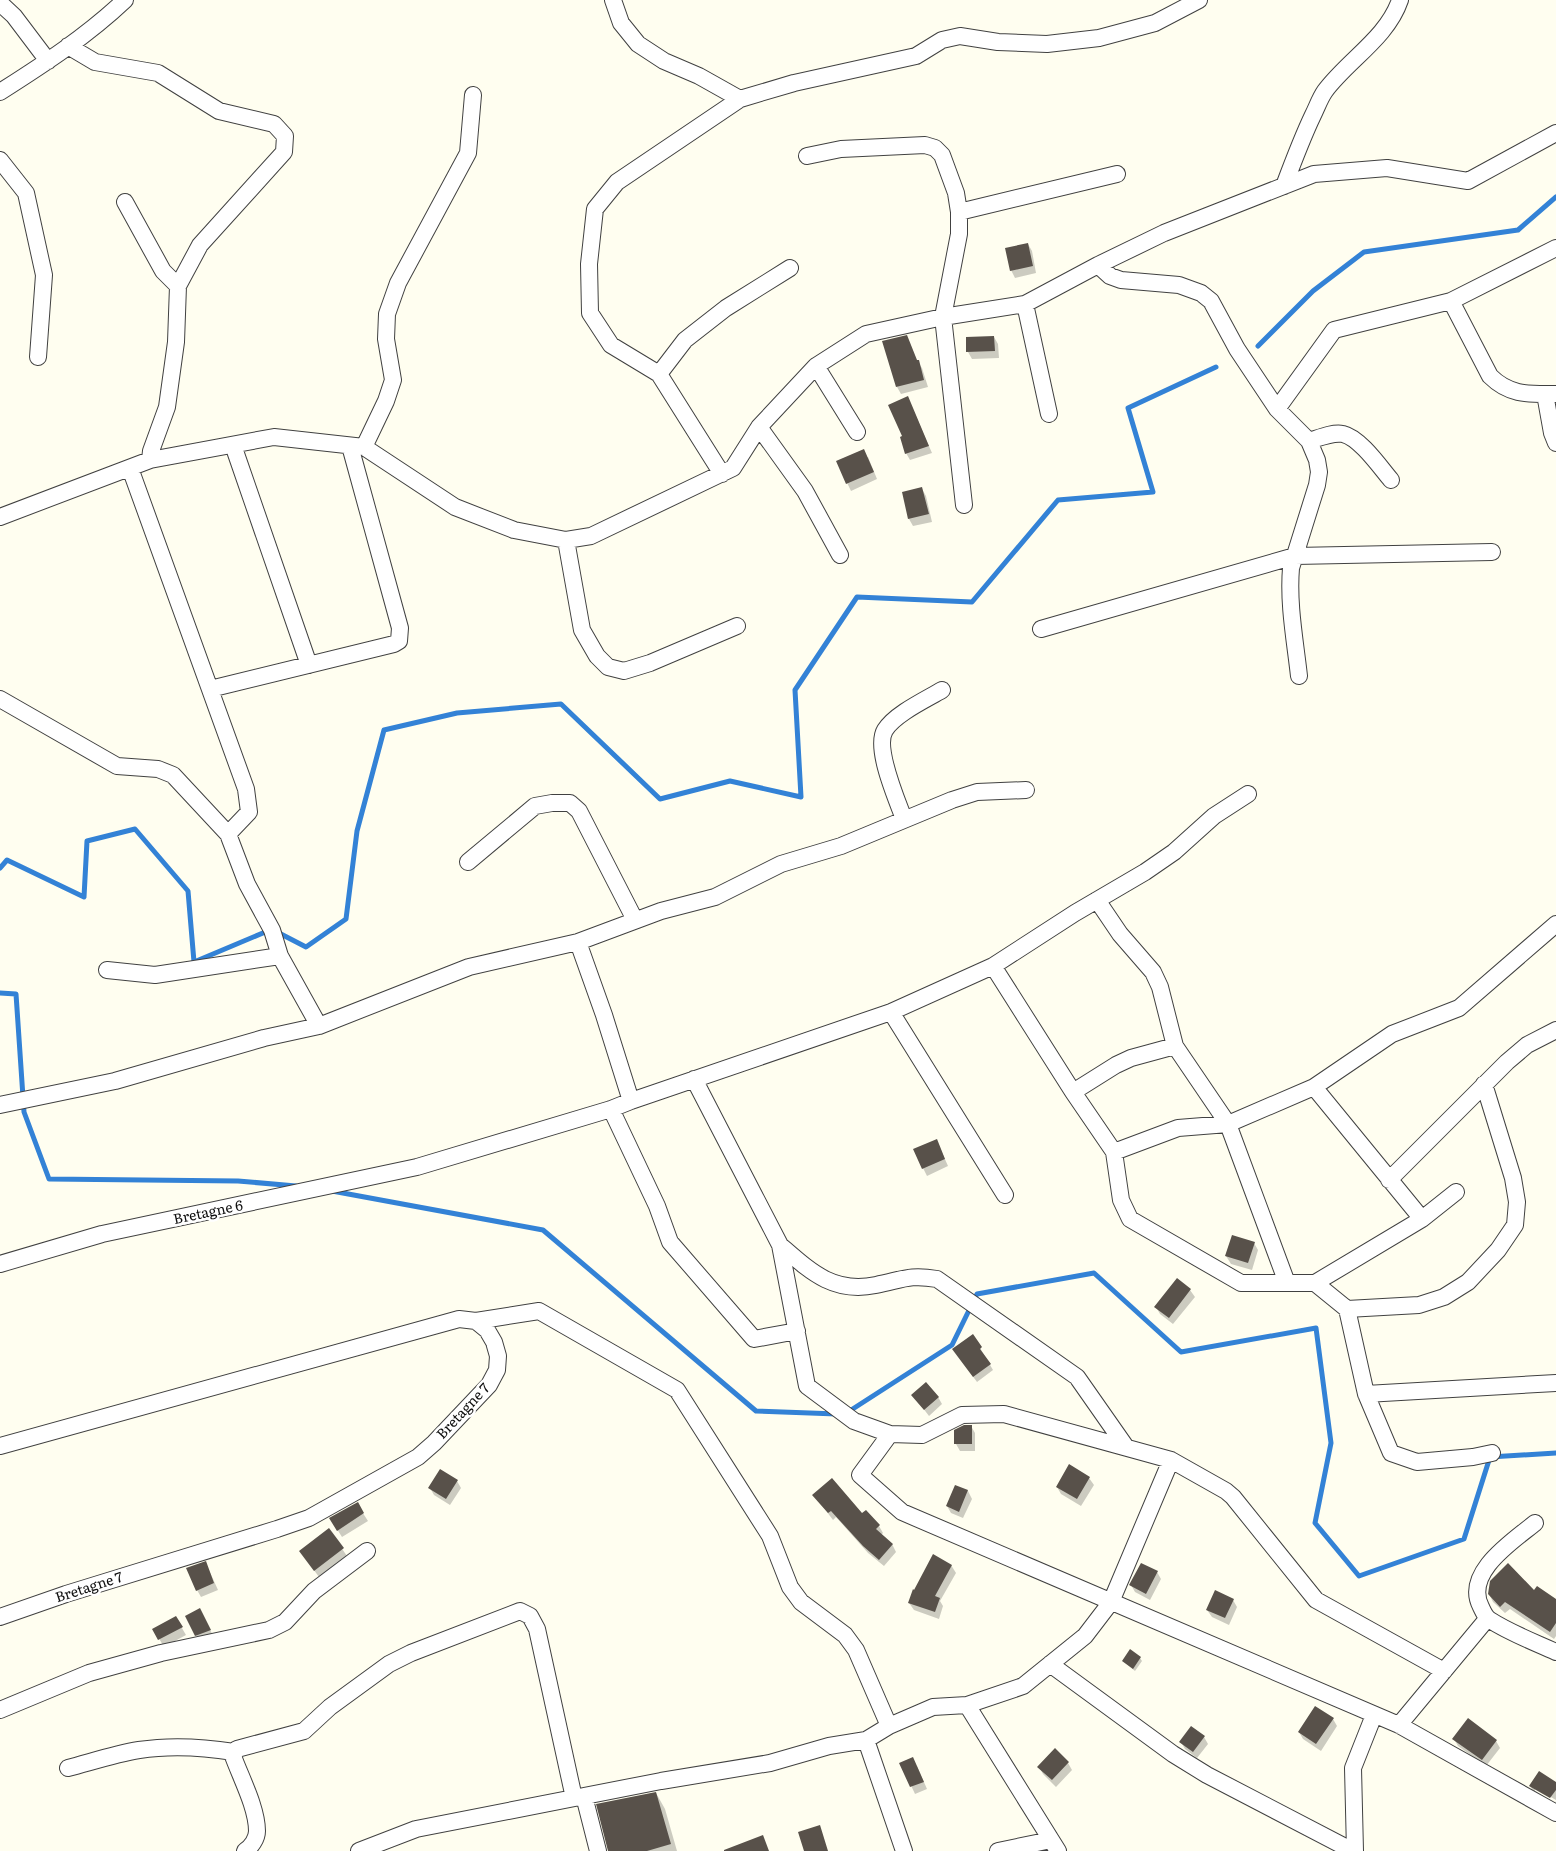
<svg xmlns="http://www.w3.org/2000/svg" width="1556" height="1851" viewBox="0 0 1556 1851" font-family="Literata,serif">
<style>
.shadow{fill:#0003}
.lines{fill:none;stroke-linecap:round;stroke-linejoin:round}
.stream{stroke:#3382d6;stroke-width:5}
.building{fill:#58514a}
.minor-casing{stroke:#414141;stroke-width:18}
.minor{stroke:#fff;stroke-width:16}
.labels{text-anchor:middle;stroke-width:5;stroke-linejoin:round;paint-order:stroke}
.street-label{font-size:14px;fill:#0e0e0e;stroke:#fff}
</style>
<rect width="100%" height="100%" fill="#fffef0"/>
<path class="shadow" d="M1028,244L1032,251L1036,273L1015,278L1011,270Z
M994,337L998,344L999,358L972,359L968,352L967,338Z
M917,361L922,368L928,387L901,394L897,387Z
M908,398L932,453L910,460L906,453Z
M868,457L877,479L851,491L837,462Z
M922,489L926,496L932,522L913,526L909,519L903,493Z
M940,1148L948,1166L927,1176L923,1168Z
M1254,1243L1258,1250L1252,1270L1231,1264L1226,1256Z
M1190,1290L1195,1297L1173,1324L1160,1314L1156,1307Z
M973,1336L993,1370L977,1382L957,1355Z
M913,1395L938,1397L942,1404L929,1416Z
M971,1426L975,1433V1451H960L956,1444Z
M1089,1478L1094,1485L1081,1506L1061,1494L1057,1487Z
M457,1481L461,1488L450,1505L434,1495L430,1488Z
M956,1486L968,1491L972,1499L963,1518L951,1513L947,1506Z
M814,1495L862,1515L866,1511L879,1526L883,1533L881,1535L892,1544L896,1552L884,1566L868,1553L836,1517L833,1520Z
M357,1504L368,1521L342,1537L335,1526Z
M329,1530L347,1556L319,1577L305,1558Z
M951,1565L956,1573L940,1601L943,1606L939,1619L914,1610L909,1603Z
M209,1570L218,1590L201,1597L197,1590Z
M1157,1572L1161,1579L1150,1600L1135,1592L1131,1585Z
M1534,1592L1556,1601V1636L1554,1639L1510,1609L1505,1613L1493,1602L1489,1594Z
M1233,1600L1237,1607L1229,1625L1212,1617L1207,1610Z
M199,1610L214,1637L200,1642L196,1635Z
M176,1618L186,1635L164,1647L154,1630Z
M1140,1658L1142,1661L1135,1671L1123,1661Z
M1333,1719L1337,1726L1321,1751L1303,1739L1299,1732Z
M1204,1737L1208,1744L1197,1758L1185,1749L1181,1742Z
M1454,1739L1496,1741L1500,1748L1486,1766L1458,1746Z
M1068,1763L1072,1770L1056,1787L1043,1774L1039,1767Z
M901,1764L917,1766L927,1789L915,1794Z
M1556,1783V1800L1535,1788V1791L1555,1803L1556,1801L1555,1805L1535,1794L1530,1786Z
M656,1793L665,1809L677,1851H608Z"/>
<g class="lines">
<path class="stream" d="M1258,346L1313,291L1364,252L1518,230L1556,197
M0,868L7,860L84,897L87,841L135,829L188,891L194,962L270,930
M277,932L306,947L346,919L357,831L384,730L457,713L561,704L660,799L730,781L801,797L795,690L857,597L972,602L1058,500L1153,492L1128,408L1216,367
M0,993L16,994L24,1112L49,1179L238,1181L296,1186
M332,1191L543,1230L756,1411L837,1414
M848,1412L952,1345L977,1294L1094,1273L1181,1352L1316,1328L1331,1443L1315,1523L1359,1576L1464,1539L1490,1457L1556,1453"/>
</g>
<path class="building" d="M1028,243L1033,266L1010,271L1005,248Z
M907,335L917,360H919L924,380L896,387L882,341Z
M994,336L995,351L966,352V337Z
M908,396L929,446L905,454L900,437L902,436L888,405Z
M864,449L874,472L846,484L836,461Z
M922,487L929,514L908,519L902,492Z
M937,1139L945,1159L922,1169L913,1149Z
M1232,1235L1255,1242L1248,1263L1225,1256Z
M1177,1278L1191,1289L1169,1318L1154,1307Z
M973,1334L982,1347L980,1349L991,1364L973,1377L952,1349Z
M926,1382L939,1397L924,1410L911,1395Z
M964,1425H972V1444H954V1430Z
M1069,1464L1090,1477L1077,1499L1056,1487Z
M440,1469L458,1480L446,1499L428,1488Z
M832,1478L862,1513L866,1510L880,1525L876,1529L893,1544L879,1560L863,1546L831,1511L828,1513L812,1495Z
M955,1485L968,1490L959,1512L946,1506Z
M358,1502L364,1513L337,1531L329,1518Z
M329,1528L344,1548L314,1571L299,1551Z
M933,1554L952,1565L935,1596L940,1598L935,1612L908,1603L913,1589L914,1590Z
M206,1561L214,1583L196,1591L186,1568Z
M1141,1563L1158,1571L1146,1594L1129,1585Z
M1508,1563L1534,1590L1537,1586L1556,1599V1623L1550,1632L1505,1602L1500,1607L1488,1594L1490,1581Z
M1215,1590L1234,1599L1225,1618L1206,1610Z
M200,1608L211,1630L195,1636L185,1616Z
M176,1616L183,1627L158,1640L152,1629Z
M1130,1649L1141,1657L1133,1669L1122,1661Z
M1315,1706L1334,1718L1316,1744L1298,1732Z
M1468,1718L1497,1740L1482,1760L1452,1739Z
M1191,1726L1205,1736L1193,1752L1179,1742Z
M1055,1748L1069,1762L1052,1780L1037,1767Z
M913,1757L924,1782L910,1787L899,1763Z
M1539,1771L1556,1782V1790L1550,1798L1529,1786Z
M656,1792L671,1844L647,1851H608L596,1804Z
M820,1825L828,1851H804L798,1832Z
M763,1835L769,1851H724V1850Z"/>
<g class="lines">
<g class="minor-casing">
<path id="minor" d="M613,0L621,23L638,44L664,61L699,76L740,99
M0,3L14,16L48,61
M68,46L95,62L158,73L219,111L274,124L285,136L284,152L200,245L178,286L176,342L167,407L151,451L150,460
M0,92C44,64 87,36 125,0
M807,156L841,149L925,145L935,148L942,155L956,193L959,212V234L943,317L964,505
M0,160L26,193L44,275L38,357
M1284,186C1293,162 1302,138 1313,115C1317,107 1320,98 1325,91C1348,60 1387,38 1400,0
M125,202L163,271L178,286
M959,212L1117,174
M1098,265L1110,276L1121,280L1179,285L1201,293L1211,301L1237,349L1277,409L1309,441L1317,460L1319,472L1317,485L1291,568C1288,604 1295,640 1299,676
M1451,301L1490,376C1510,396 1530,394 1556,394
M1025,304L1049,414
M816,366L857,432
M659,374L685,340L726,308L790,268
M1545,394L1552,433L1556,443
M1277,409L1334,330L1451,301L1556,248
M759,427L805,491L840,555
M1309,441C1319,438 1332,432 1343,434C1360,438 1380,467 1391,480
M233,445L309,665
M364,447L386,401L393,380L386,339L387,314L398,283L468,153L473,95
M130,468L246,789L249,812L228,834
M722,474L659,374L611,345L590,313L589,264L595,209L617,182L740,99L794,83L916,56L942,40L960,36L998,42L1047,44L1099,38L1155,23L1199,0
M0,517L150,460L274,437L364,447L455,507L514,530L566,540L591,536L733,468L759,427L816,366L866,334L943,317L1025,304L1098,265L1164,233L1314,174L1387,168L1468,181L1556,133
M566,540L582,630L597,656L608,667L624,671L650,663L737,626
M1041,629L1295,556L1492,552
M210,689L394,644L399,641L400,628L350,446
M0,699L117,766L158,769L173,775L228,834L247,884L272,930L280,956L319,1026
M904,819C897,800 874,748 885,730C895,714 925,700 942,690
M468,862L535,806L552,803H570L579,811L635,920
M1097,900L1120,934L1153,972L1160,987L1175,1046L1228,1124L1287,1283
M578,942L604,1015L631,1101L891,1012L993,966L1073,1092L1114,1152L1178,1128L1228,1124L1314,1087L1392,1034L1459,1008L1556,924
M993,966L1075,913L1145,872L1174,852L1214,816L1248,794
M107,970L155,975L280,956
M891,1012L1005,1195
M694,1079L780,1245L807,1386L854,1421L890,1434L922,1435L962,1415L1004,1414L1171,1460L1226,1491L1233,1497L1316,1600L1444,1671
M1314,1087L1422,1219
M1073,1092L1116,1065L1131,1058L1175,1046
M0,1105L115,1081L264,1038L319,1026L469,967L578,942L661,911L715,897L781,864L841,846L952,800L977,792L1026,790
M611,1109L657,1206L670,1242L754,1339L797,1331
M1114,1152L1121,1200L1130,1219L1241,1283H1315L1422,1219L1456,1192
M1389,1180L1507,1062L1527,1045L1556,1030
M780,1245C810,1271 833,1294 876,1285C902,1280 909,1274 937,1279L1077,1377L1126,1447
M0,1264L102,1234L417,1167L611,1109L631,1101
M1315,1283L1347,1309L1366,1394L1391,1453L1417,1462L1473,1457L1492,1453
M1347,1309L1419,1305L1444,1297L1468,1282L1498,1250L1515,1225L1517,1202L1513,1178L1484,1084
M476,1321L539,1311L677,1390L770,1536L790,1587L801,1602L845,1635L856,1650L889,1726
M1366,1394L1556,1383
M890,1434L860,1475L902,1512L1399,1725L1556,1813
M0,1446L459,1319L476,1321L487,1330L494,1342L498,1356L497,1370L489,1385L434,1443L418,1457L309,1518L277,1529L66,1594L0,1617
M1535,1523C1513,1541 1463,1573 1481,1607C1483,1611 1485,1617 1490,1620C1510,1633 1534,1642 1556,1652
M1050,1664L1173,1754L1207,1775L1353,1851
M967,1705L1058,1851
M0,1710L89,1673L161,1653L269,1630L285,1622L314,1591L367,1551
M1399,1725L1487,1619
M866,1740L904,1851
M68,1768C91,1762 115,1754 139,1750C171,1745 203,1747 234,1752
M584,1796L598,1851
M245,1851C251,1847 257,1839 257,1831C257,1808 241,1778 233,1756L237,1749L304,1731L330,1707L389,1664L411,1653L520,1611L530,1616L537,1629L574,1798
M359,1851L416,1829L661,1781L770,1763L829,1746L866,1740L889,1726L933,1707L967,1705L1023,1686L1085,1636L1111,1602L1171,1460
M998,1851L1051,1840
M1355,1851L1353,1768L1374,1715"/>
</g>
<use href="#minor" class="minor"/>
</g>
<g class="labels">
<g class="street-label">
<text transform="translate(208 1212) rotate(-12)" y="5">Bretagne 6</text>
<text transform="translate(463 1411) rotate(-47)" y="5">Bretagne 7</text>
<text transform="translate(89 1587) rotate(-18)" y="5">Bretagne 7</text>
</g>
</g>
</svg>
